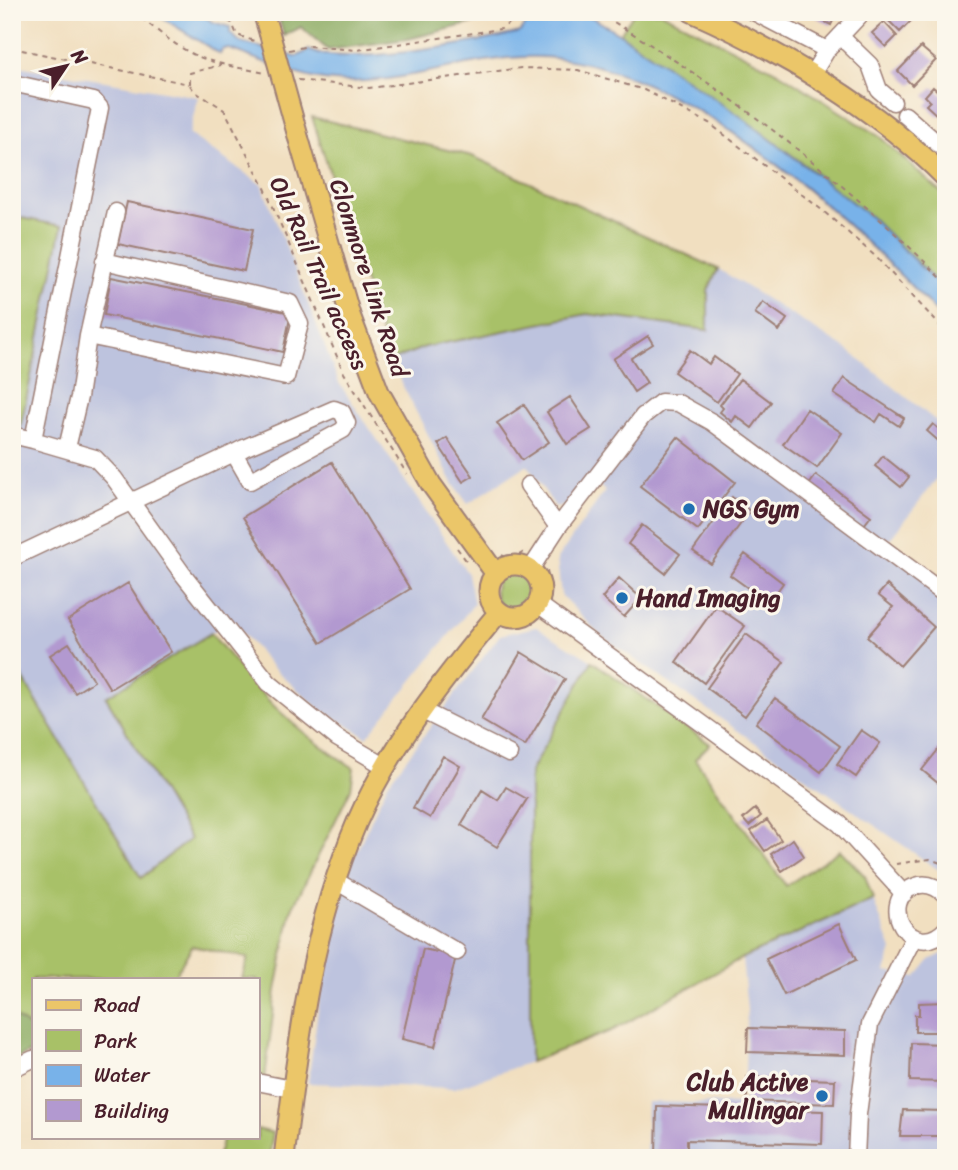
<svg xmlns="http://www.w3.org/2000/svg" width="958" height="1170" viewBox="0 0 958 1170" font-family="Sriracha,sans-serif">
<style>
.industrial{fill:#bdc3de}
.green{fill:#a8c167;stroke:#797049;stroke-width:2}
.forest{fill:#86a75c;stroke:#686344;stroke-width:2}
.water{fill:#78b2e9;stroke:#61688a;stroke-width:2}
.building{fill:#b299d0}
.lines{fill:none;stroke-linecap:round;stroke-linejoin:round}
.minor-casing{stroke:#9e7f76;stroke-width:19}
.major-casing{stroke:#9e7f76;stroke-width:23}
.path{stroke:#9e7f76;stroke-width:2;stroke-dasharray:5 5;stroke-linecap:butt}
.minor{stroke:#fff;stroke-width:16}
.major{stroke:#ebc669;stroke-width:19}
.major-bridge-casing{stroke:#9e7f76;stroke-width:23;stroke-linecap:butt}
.major-bridge{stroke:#ebc669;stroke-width:19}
.poi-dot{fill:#1f6fb2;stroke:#fbf7ec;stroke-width:2.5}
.labels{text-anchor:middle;stroke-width:6;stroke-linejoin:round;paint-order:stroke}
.street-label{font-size:24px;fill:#4a1f2b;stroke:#fbf7ec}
.poi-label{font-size:24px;font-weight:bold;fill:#4a1f2b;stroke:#fbf7ec;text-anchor:start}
</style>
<rect width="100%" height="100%" fill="#fbf7ec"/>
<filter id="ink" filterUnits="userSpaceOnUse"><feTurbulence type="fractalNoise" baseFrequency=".0143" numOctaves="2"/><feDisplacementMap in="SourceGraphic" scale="14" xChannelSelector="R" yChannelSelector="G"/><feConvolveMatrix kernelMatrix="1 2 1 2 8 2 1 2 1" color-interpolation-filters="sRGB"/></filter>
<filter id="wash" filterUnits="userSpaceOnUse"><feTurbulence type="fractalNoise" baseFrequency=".00686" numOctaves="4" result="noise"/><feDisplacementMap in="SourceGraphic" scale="28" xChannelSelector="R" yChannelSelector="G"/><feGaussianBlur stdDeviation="1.57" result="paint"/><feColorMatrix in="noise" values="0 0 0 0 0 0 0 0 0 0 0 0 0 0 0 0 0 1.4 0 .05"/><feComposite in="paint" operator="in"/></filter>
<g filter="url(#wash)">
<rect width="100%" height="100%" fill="#f1dfc0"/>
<path class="industrial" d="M12,65L198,97L189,134L262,185L339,383L468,574L474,604L367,737L318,708L271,666L232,620L106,697L190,839L141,878L12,660Z
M718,269L845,348L946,429V467L887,543L946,588V875L600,635L561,595L557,559L605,491L591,478L572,504L556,508L527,465L468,504L454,485L390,361L425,347L587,314L708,330V290Z
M536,627L592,661L530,772V1062L455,1088L308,1083L323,974L350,866L388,783L500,635Z
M873,899L892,950L885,972L916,977L930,960L946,952V1158H646L647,1102L744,1104L747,1009L742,958Z"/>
<path class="green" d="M634,12H660L778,72L880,137L946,197V292C851,190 735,112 620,34Z
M312,117L472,156L718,269L708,290V330L587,314L425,347L390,361Z
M12,216L62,226L20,429L12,427Z
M495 591a20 20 0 1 1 40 0a20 20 0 1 1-40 0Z
M211,633C258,692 289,728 354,768L351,789L291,911L276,990L265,1078L257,1076V979H242L248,958L192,946L173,979H33V1030L12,1015V660L141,878L190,839L106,697Z
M592,661L710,744L695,759L786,886L840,850L865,876L873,899L742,958L613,1030L530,1062V772Z
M257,1129L273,1133L269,1158H217L223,1137H257Z"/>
<path class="forest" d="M277,12H500L498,17L408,39L328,50L301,27L284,36Z
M12,1015L33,1030V1051L12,1061Z"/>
<path class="water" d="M153,12H197L213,22L230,27V33L240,42L296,57L309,50C341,67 481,43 520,32L526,24L527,12H583L620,34L743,118L871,217L946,292V322C849,219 675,51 525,57C458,59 391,89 324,80C294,76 259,59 229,49H223L220,54Z"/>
<g id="blocks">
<path class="building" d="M819,12H837L831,25L816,17Z
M892,12H904L912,20L900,32L886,18Z
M884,22L897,36L886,47L872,33Z
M921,47L936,60L912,85L898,71Z
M933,87L946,98V117L942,113L939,117L926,105L930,101L925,96Z
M127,202L253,229L244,271L118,244Z
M111,277L291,313L283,352L104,315Z
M763,302L787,319L779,331L755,313Z
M648,336L653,344L631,358L647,383L634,392L613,359Z
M690,350L709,364L714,357L737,374L717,402L674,372Z
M844,378L904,418L899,426L881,414L876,422L834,394Z
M740,379L771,402L752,428L736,416L732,422L720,412L723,408L720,405Z
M570,397L591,429L567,444L547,412Z
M524,405L549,442L522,460L497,423Z
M807,409L842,433L817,468L783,444Z
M933,424L946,435L942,444L927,431Z
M678,437L735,482L698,530L640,486Z
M447,438L473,476L463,482L438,444Z
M883,456L909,477L901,487L875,466Z
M332,462L410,589L321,643L243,517Z
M816,475L871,516L864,525L809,485Z
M732,497L750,511L711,564L693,551Z
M642,525L680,554L665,573L628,544Z
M745,554L783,583L769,603L730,575Z
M619,578L641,598L624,617L602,598Z
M128,583L171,652L110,689L68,620Z
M887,585L934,627L900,666L867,637L893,607L878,595Z
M716,606L745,626L704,683L676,662Z
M746,634L784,662L745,716L707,688Z
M69,643L94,681L75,693L50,655Z
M521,652L565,679L525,746L481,720Z
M775,698L840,746L821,772L756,723Z
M861,730L880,743L856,777L837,764Z
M942,745L946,749V774L939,784L922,770Z
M443,756L460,766L430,818L413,808Z
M506,787L527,799L497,847L461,825L482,790L498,800Z
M755,809L761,816L749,826L743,819Z
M767,820L781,840L765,851L751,831Z
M793,839L804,856L782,871L771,854Z
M839,924L856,960L784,995L766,959Z
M423,949L456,956L435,1047L402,1039Z
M946,1002V1032H915V1015H919V1003Z
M748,1028L845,1031V1055L747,1052Z
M911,1043L946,1044V1082L910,1081Z
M747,1077L835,1080L834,1104L747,1101Z
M657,1106L823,1111L822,1144L687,1140V1158H656Z
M903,1110L946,1111V1136H900Z"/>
</g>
</g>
<g filter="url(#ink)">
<use href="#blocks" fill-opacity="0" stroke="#9e7f76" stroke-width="2"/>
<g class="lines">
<g class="minor-casing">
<path id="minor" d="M754,12L827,50
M840,36L870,65L879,90L893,102
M811,76L827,50L863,12
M12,83L94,101L100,108L33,440L95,458L114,478L182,573L269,683L337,738L386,767
M905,115L946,151
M88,336L286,377L300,324L290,303L104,261
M12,435L33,440
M67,448L79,397L88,336L116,212
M528,485L558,527
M12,558L234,453L244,448L334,409L342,412L347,423L343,430L250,481L234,453
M530,570L558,527L643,416L661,402L678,403L712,422L946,595
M538,604L840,824L904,894
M423,711L509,754
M336,881L457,952
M946,895C937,887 927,882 916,886C874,900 912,965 946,929
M12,1069L33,1059
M257,1082L292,1089
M856,1158L858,1114L870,1024L914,937"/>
</g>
<g class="major-casing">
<path id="major" d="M263,12L269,32
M692,12C780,51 878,109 946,178
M299,140L350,315L379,392L431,484L496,574
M489 591a26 26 0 1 1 52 0a26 26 0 1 1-52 0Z
M284,1158C298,1044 311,929 357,822C390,746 446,676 499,612"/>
</g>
<path class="path" d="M134,12C153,27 174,46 197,56C218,65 242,68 265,73
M210,12L232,23L237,35L257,42
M597,12C724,87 842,177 946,283
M12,48L189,84
M289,50L309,46L356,50L501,29L515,19L513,12
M298,80L369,88L521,68L578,70L644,90L709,123L822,210L875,256L946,332
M190,84V73L221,65
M190,85C197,97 215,101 225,111L265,188L344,373L407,474
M457,548L468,563
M502,555L511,560L524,552
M547,571L551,597
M896,864L930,859L946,865"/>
<use href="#minor" class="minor"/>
<use href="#major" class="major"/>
<g class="major-bridge-casing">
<path id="major-bridge" d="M269,32L299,140"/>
</g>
<use href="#major-bridge" class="major-bridge"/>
</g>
</g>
<g class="poi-dot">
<circle cx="689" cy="509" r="7"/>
<circle cx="622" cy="598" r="7"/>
<circle cx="822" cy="1096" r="7"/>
</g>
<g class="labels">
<g class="street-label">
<text transform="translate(319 273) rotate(66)" y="8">Old Rail Trail access</text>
<text transform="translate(369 278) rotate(72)" y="8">Clonmore Link Road</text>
</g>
<g class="poi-label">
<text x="703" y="517">NGS Gym</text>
<text x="636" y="606">Hand Imaging</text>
<text x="808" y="1090" text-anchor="end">Club Active<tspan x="808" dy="28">Mullingar</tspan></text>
</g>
</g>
<rect width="958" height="1170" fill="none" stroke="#fbf7ec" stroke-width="42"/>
<rect x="32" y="978" width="228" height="161" fill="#fbf7ec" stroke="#b4a19f" stroke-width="2"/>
<rect x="46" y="1000" width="35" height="10" fill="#ebc669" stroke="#b4a19f" stroke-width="2"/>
<text x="94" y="1012" font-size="21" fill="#4a1f2b">Road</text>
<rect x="46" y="1030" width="35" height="21" fill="#a8c167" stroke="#b4a19f" stroke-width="2"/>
<text x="94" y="1048" font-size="21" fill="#4a1f2b">Park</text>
<rect x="46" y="1065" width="35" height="21" fill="#78b2e9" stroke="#b4a19f" stroke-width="2"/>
<text x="94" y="1082" font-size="21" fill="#4a1f2b">Water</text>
<rect x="46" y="1100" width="35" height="21" fill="#b299d0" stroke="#b4a19f" stroke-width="2"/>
<text x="94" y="1118" font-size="21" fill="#4a1f2b">Building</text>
<g transform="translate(66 66) rotate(55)" stroke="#fbf7ec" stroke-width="5" paint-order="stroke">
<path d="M0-5L12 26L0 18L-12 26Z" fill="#4a1f2b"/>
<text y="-10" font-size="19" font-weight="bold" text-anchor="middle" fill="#4a1f2b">N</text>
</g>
</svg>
